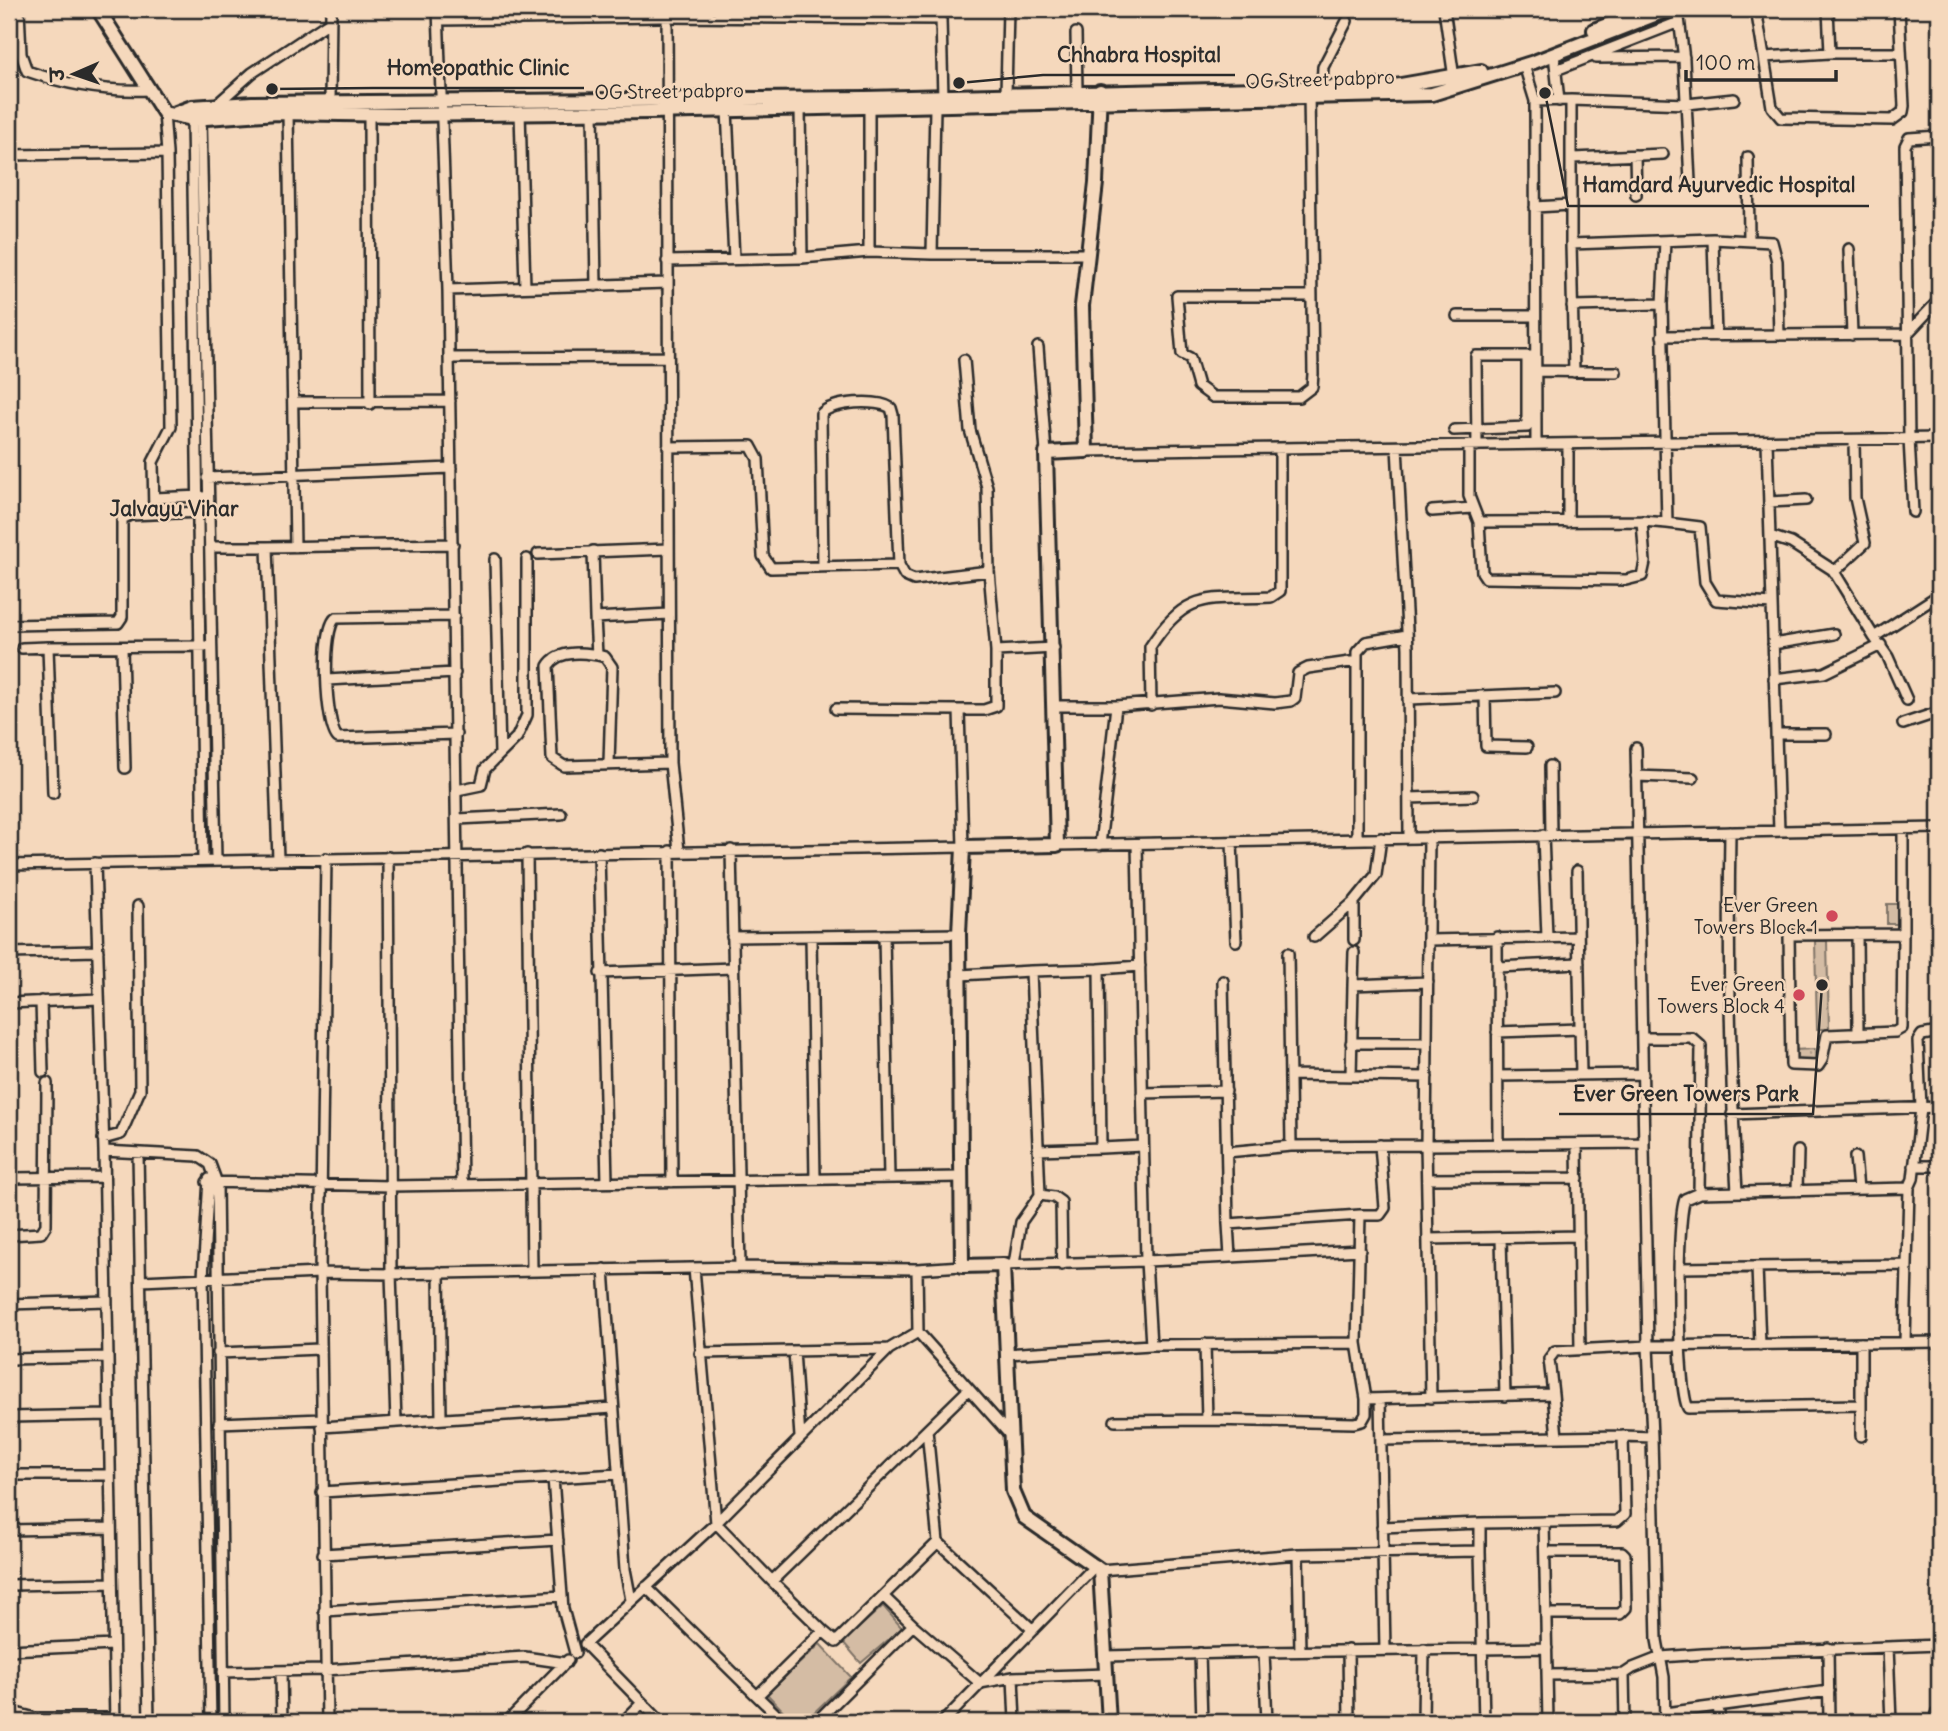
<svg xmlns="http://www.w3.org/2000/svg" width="1948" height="1731" viewBox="0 0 1948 1731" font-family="Delius,'Playpen Sans Deva',sans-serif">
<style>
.grass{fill:url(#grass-dots);stroke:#807468;stroke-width:2}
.park{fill:#d4bca4;stroke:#807468;stroke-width:2}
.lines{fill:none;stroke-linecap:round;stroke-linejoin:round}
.street-casing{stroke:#2b2b2b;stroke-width:14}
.secondary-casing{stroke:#2b2b2b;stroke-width:18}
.street{stroke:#f5d8bc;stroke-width:9}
.secondary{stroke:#f5d8bc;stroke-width:12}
.poi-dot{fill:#d1495b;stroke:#f5d8bc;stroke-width:2.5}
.labels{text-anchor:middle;stroke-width:5;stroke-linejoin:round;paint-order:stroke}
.street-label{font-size:19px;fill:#2b2b2b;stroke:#f5d8bc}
.poi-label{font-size:19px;fill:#2b2b2b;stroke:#f5d8bc;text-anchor:end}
.neighbourhood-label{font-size:21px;font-weight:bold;fill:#2b2b2b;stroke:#f5d8bc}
.leader{fill:none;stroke:#2b2b2b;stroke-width:2.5}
.callout-dot{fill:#2b2b2b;stroke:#f5d8bc;stroke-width:2.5}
.callout-label{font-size:21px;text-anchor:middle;font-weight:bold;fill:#2b2b2b;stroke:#f5d8bc;stroke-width:5;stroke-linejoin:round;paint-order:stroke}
</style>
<defs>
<pattern id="grass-dots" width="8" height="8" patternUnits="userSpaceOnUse" patternTransform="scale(1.75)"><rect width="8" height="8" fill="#d4bca4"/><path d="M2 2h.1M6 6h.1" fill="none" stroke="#ac9986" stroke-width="1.8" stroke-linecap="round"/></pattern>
</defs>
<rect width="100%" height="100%" fill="#f5d8bc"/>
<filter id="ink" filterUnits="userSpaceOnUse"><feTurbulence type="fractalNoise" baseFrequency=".0143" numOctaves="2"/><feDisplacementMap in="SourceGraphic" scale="14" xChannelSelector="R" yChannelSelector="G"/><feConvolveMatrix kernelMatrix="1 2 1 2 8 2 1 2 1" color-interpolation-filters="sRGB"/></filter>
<g filter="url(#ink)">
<path class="grass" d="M1815,1049V1060L1793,1061L1792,1050Z"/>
<path class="park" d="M1887,904H1899V924H1887Z
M1815,941H1827L1829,1029H1817Z
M883,1606L902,1628L861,1663L843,1642Z
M820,1644L851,1677L804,1722H794L767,1694Z"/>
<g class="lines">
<g class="street-casing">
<path id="street" d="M19,9L21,54L27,71C67,85 107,92 149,90
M438,9L448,290L462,1185
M517,9V20
M667,9L670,763L679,851
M1444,9L1454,78
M1678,9L1684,60L1690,182
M1756,9L1764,57L1830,53L1828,9
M439,20L659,17L941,19L943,97
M1076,33L1077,92
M1830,53H1900
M1554,54L1559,101
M1764,57L1772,107L1781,118L1892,120L1903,112L1904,106L1899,9
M1596,58L1684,57
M1524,65L1535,101L1536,444
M1556,70L1679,22
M1322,86L1323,67L1347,21
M1309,92L1313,374L1312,387L1299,397H1213L1198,386L1190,358L1182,354L1177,296H1312
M1006,94L1008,9
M1571,100L1687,104L1734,99
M1535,101L1571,100V205
M330,102L331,9
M216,105L252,73L331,21
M727,110L734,259
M593,111L596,286
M520,112L525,287
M288,113L295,547
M369,115L370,404
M201,118L216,860
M192,119L203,861
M9,155L167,153
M1635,155L1636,195
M1748,157L1749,240
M1573,158L1663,154
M1535,207L1571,205V244
M1713,239L1716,336
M1849,249L1852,335
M869,252L932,254L935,107
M932,254H1086
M802,258L869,252V107
M667,261L802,258L800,108
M448,290L667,283
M1572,306L1662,304
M1457,316H1535
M1662,336L1907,334L1939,300
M1038,347L1046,453
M449,358L667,357
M964,360L970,430L987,487L989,571L996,651
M1536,371L1616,372
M1574,372L1571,244L1713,239L1772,242L1777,261L1779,335
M293,402L450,401
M1454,430L1527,427V356
M1767,441L1779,831
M1469,446V496L1479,522L1482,572L1486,578L1626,580L1642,576L1645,562L1642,521L1667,523L1662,304L1665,241
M1477,446L1476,356H1536
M668,447L751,446L758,459L763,556L771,568L899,565
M1397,447L1408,648L1409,838
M1086,451L1939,438
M207,478L451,468
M154,498L201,496
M1769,502L1806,500
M1432,511L1472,508
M1913,512L1909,439L1905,146L1909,138L1939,136
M154,513L153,462L171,427L167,153L164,113
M1479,522L1642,521
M1568,522V444
M1667,523L1700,527L1705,582L1716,600L1772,604
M1770,536L1791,543L1833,570L1874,637
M210,547H267L278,859
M267,547L453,544
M593,551L595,618
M538,554L668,549
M495,559L500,754
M823,566L821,414C832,401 878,399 891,408L893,415L899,565L905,576L914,580L989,571
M1834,572L1865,543L1855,498L1854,440
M454,616L336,618C321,627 325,727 338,738L456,734
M9,625L118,623L122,617V519L130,515L202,512
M1773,644L1834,634
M122,647L125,768
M22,648L48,647
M597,655L595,618L669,614
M1774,679L1824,673L1881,645
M327,680L455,673
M1485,696L1486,746L1527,747
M1408,699L1555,693
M1907,700L1888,657L1874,637L1939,595
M1151,705L1150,647C1187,589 1209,600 1271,597L1280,591V448
M1055,706H1116L1219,698L1275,703L1291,701L1295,698L1298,673L1308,668L1357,661
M836,709L959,710
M1903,724L1939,712
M1776,734H1826
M609,763L612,667L605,657C587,652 558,649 548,666L552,758L564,766L670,763
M1550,766L1551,835
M1636,776L1693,778
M457,790L481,785L485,769L517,737L527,715V559
M53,793L48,647L205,646
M1409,798L1473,796
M458,819L561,814
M1903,829V934L1789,935L1791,1065L1818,1066L1822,1060L1827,1035L1895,1032L1902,1028L1903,934
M1730,832C1728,952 1730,1072 1737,1192
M1543,835L1547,937
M1357,839V652L1366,642L1407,635
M1232,842L1236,941
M1137,844L1146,1261L1230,1257L1228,1224L1360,1215L1357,1343
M1057,845L1939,828
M1100,845L1116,706
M731,850L740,1267
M670,851L672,1182
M599,853L607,1182
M527,854L532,1271
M388,857L391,1274L396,1422
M326,858L320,1273L327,1722
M95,863L104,1151L198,1156L210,1164L217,1183L224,1722
M9,865L963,847L959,710H984L996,706V651L1054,648
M1577,871L1581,1075
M1354,902V940
M1857,934L1858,1033
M884,935L889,1178
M811,936L815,1179
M732,937L959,934
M1314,937L1354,902L1376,875L1381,838
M1497,937L1498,1145
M1428,940L1578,937
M9,953L98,951
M1288,953L1291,1146L1426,1145L1429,837
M1497,967L1579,963
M1099,969L1140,966
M600,973L733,968
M960,975L1031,971
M1223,981L1228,1224
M1353,985L1354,952
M41,1001L43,1072
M9,1003L99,999
M1497,1032L1580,1029
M1642,1038H1692L1701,1046L1699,1193
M1351,1043H1427
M1290,1075L1427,1077
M1351,1076L1353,985L1428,982
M1498,1076L1643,1074
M1142,1093L1226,1091
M1732,1114L1939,1107
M103,1139L121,1134L140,1090L138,906
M1577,1146L1580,1349
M1038,1150L1101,1148
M104,1151L115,1722
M1227,1152L1291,1146
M138,1154L149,1722
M1855,1157L1858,1189
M1914,1166H1939
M9,1178L104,1177
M209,1179L203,1277L211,1722
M1427,1179L1578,1178
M207,1182L390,1186L961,1177
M1909,1188L1913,1179L1921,1108L1918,1041L1922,1035L1939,1032
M1797,1191L1798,1151
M1360,1215H1380L1385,1208L1380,1145
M9,1235L41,1233L46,1225L47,1083
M1501,1238L1505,1396
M1428,1239L1579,1236
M1230,1257L1360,1250
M1014,1264L1021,1222L1040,1195
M1003,1265L1146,1261L1151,1345L1006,1354
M1062,1265L1061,1202L1054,1197L1040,1195L1031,971L1099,969L1101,1148L1143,1146
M962,1266L917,1269L918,1332L1009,1434
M1757,1267L1760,1345
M694,1268L716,1523L772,1581
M1680,1268L1906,1265
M604,1269L625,1569L631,1600
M439,1272L441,1419
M141,1281L320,1273L391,1274L742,1267L917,1269
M9,1304L107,1301
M1861,1343V1436
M1151,1345L1357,1343L1366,1399L1553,1394L1549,1359L1555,1351L1648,1346L1636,748
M794,1351L800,1437
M218,1353L320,1349
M700,1353L889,1349
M9,1359L108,1357
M1553,1394L1557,1437
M1431,1398L1426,1145L1644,1143
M1380,1399L1385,1650
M1861,1405L1688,1408C1677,1388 1676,1221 1685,1199L1699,1193L1909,1188L1905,1342
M9,1417L109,1415
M1207,1420L1354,1423L1362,1421L1366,1414V1399
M1115,1421L1207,1420L1205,1344
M219,1423L322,1419
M322,1427L613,1408
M1652,1437L1657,1640L1664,1677L1665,1722
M1382,1440L1623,1436
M9,1475H110
M553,1478L563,1609L575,1653
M322,1492L618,1474
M1544,1522L1548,1722
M1382,1527L1480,1523
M9,1530L111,1528
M938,1542L1033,1630
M1480,1551L1484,1722
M1546,1552H1622L1625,1555L1626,1608L1620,1614H1546
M323,1554L558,1540
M1298,1554L1300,1651
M1100,1570L1298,1554L1480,1551V1523L1617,1521L1625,1514L1623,1436L1652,1437L1648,1346L1939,1342
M9,1585L112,1583
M646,1587L757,1696
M324,1611L562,1596
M913,1625L980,1683L1013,1677L1107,1674
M823,1631L772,1581L927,1430
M1888,1647L1891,1722
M1828,1648L1829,1722
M9,1650L113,1645
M1348,1650L1349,1722
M1264,1652L1547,1648
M1200,1653L1202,1722
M1107,1656L1264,1652L1267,1722
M223,1672L325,1670L525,1657L566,1663
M281,1672L282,1722
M1624,1674L1633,1668L1661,1657L1703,1654L1939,1645
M1548,1675L1624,1674L1625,1722
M1013,1677L1015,1722
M1718,1706L1720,1722
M9,1711L35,1718H115
M1665,1713L1829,1691
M1936,1714L1939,1713
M507,1722L568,1660
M623,1722L642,1703
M661,1722L585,1644L716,1523L889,1349L918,1332
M784,1722L757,1696L823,1631L836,1642L938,1542L927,1430L969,1389
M816,1722L913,1625L883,1596
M943,1722L1096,1565
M1423,1722L1424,1649"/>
</g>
<g class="secondary-casing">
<path id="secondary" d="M98,9L164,113L192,119L278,113L403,115L650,112L1432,94L1534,62L1670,9
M1594,30L1648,9
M1100,91L1096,183L1082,306L1086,451L1046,453L1057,845L963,847L959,934L962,1266L1003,1265L1013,1491L1024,1517L1100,1570L1109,1722
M176,113L192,107L252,103L866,98L1395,86L1481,71"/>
</g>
<use href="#street" class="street"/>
<use href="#secondary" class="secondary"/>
</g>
</g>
<g class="poi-dot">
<circle cx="1832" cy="916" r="7"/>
<circle cx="1799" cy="995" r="7"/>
</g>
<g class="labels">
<g class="street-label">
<text transform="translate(1320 79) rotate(-2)" y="7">OG Street pabpro</text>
<text transform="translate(669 91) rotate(-1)" y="7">OG Street pabpro</text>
</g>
<g class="poi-label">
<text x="1818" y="912">Ever Green<tspan x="1818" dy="22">Towers Block 1</tspan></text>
<text x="1785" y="991">Ever Green<tspan x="1785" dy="22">Towers Block 4</tspan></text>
</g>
<g class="neighbourhood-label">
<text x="174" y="516">Jalvayu Vihar</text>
</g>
</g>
<path class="leader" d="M959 83L1043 75H1235M272 89L373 88H584M1545 93L1568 206H1869M1822 985L1813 1114H1559"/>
<g class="callout-dot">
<circle cx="959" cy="83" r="7"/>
<circle cx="272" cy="89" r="7"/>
<circle cx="1545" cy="93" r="7"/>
<circle cx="1822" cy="985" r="7"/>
</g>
<g class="callout-label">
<text x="1139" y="62">Chhabra Hospital</text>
<text x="478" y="75">Homeopathic Clinic</text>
<text x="1719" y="192">Hamdard Ayurvedic Hospital</text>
<text x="1686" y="1101">Ever Green Towers Park</text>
</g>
<rect width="1948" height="1731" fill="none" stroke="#f5d8bc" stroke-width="35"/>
<rect x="18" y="18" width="1913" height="1696" fill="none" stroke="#2b2b2b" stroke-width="2.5" filter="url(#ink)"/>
<g transform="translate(74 74) rotate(268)" stroke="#f5d8bc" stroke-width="5" paint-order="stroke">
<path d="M0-5L12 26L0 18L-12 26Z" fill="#2b2b2b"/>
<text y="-10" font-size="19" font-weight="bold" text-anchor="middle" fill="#2b2b2b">उ</text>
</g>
<path d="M1686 70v10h150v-10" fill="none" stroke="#2b2b2b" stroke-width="3.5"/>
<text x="1696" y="70" font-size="21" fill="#2b2b2b" stroke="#f5d8bc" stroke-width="5" paint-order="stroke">100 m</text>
</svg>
